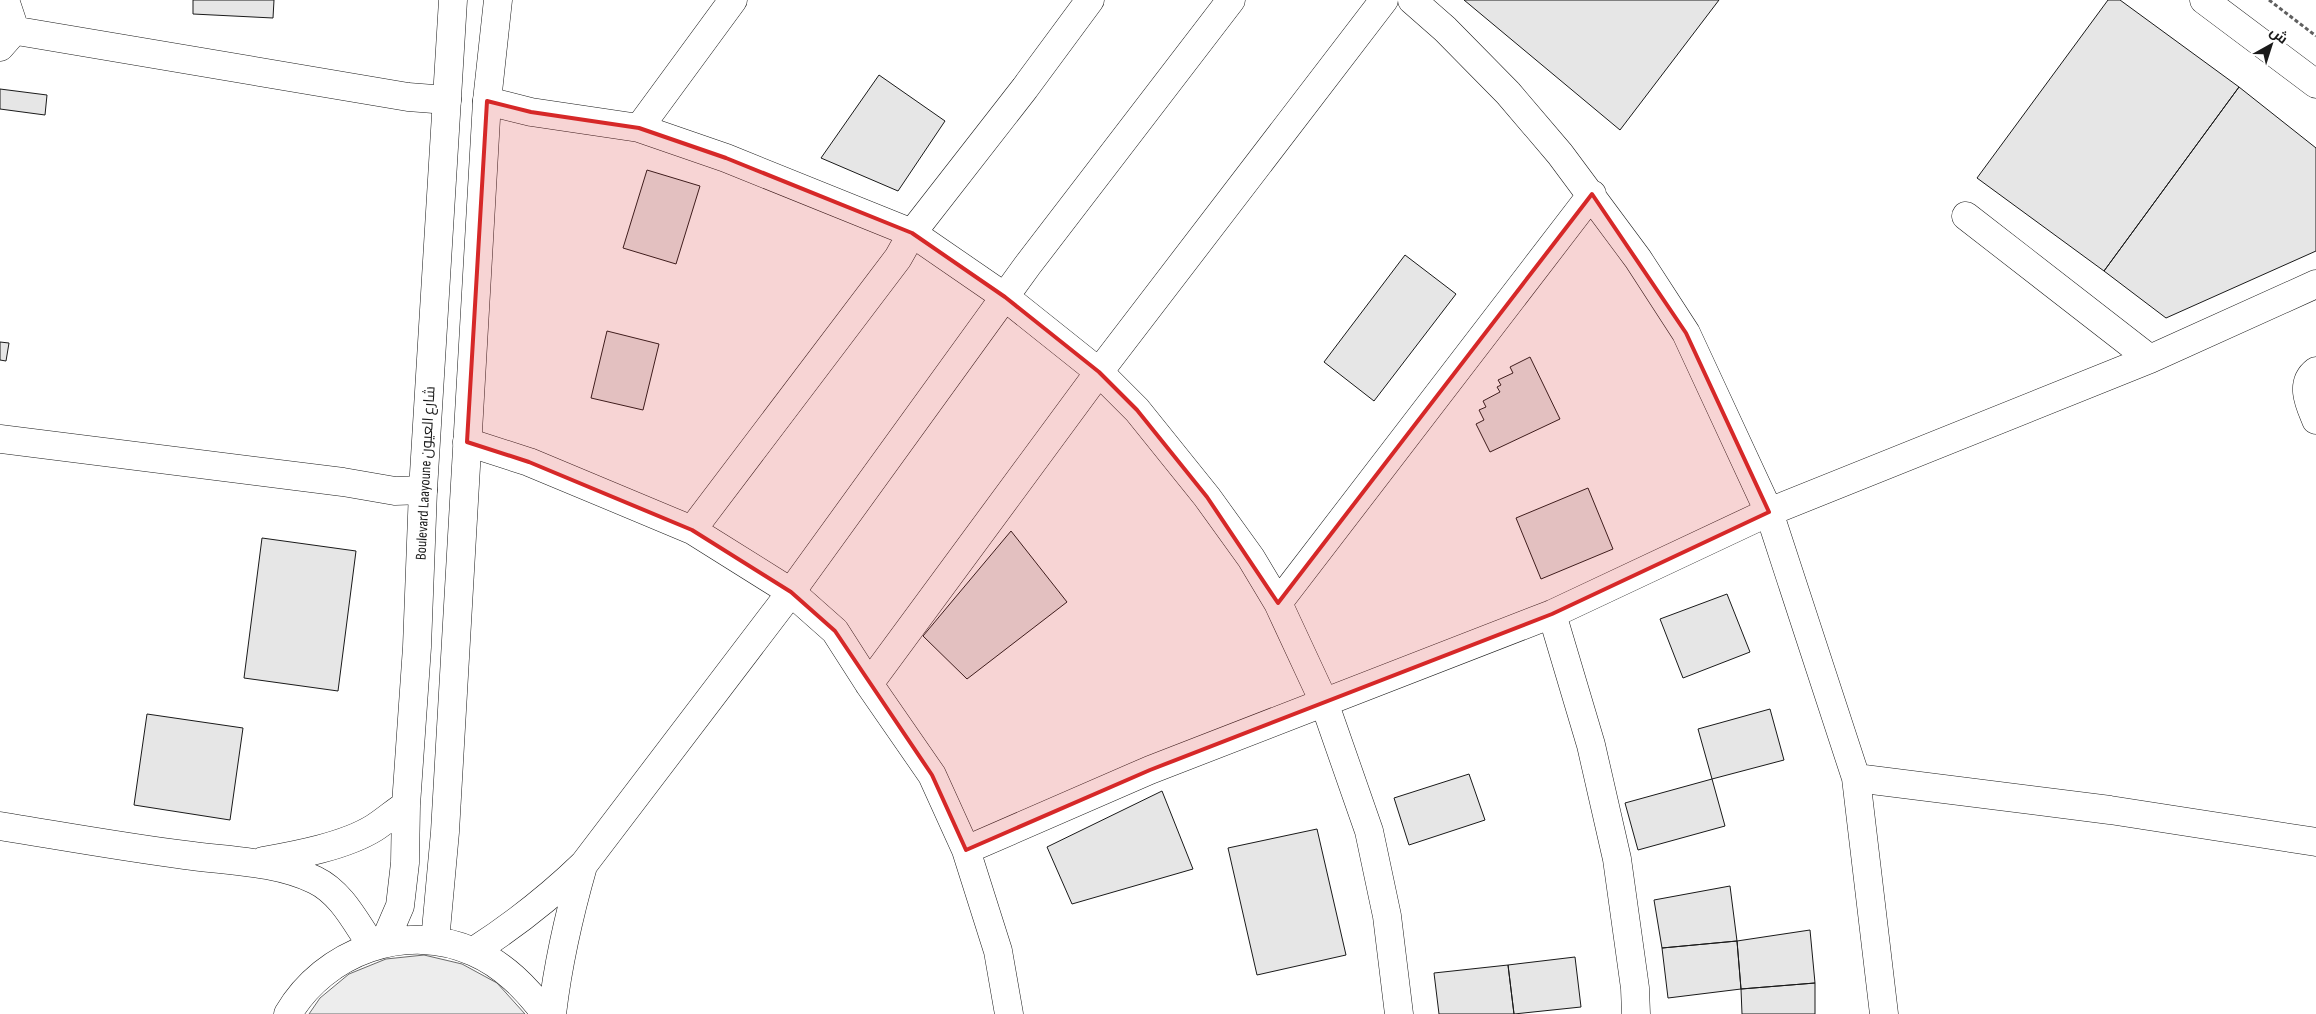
<svg xmlns="http://www.w3.org/2000/svg" width="2316" height="1014" viewBox="0 0 2316 1014" font-family="'Sofia Sans Condensed',Cairo,sans-serif">
<style>
.built{fill:#ededed;stroke:#6a6a6a}
.building{fill:#e6e6e6;stroke:#1a1a1a}
.lines{fill:none;stroke-linecap:round;stroke-linejoin:round}
.minor-casing{stroke:#1a1a1a;stroke-width:29}
.tertiary-casing{stroke:#1a1a1a;stroke-width:29}
.path{stroke:#5f5f5f;stroke-width:3;stroke-dasharray:4 2.5;stroke-linecap:butt}
.minor{stroke:#fff;stroke-width:28}
.tertiary{stroke:#fff;stroke-width:28}
.marked{fill:#d62828;fill-opacity:0.2;stroke:#d62828;stroke-width:4;stroke-linejoin:round}
.labels{text-anchor:middle;stroke-width:4;stroke-linejoin:round;paint-order:stroke}
.street-label{font-size:15px;fill:#1a1a1a;stroke:#fff}
</style>
<rect width="100%" height="100%" fill="#fff"/>
<path class="built" d="M424,955L462,964L497,983L525,1014H309L320,998L349,974L386,959Z"/>
<path class="building" d="M193,0H274L273,18L193,14Z
M1464,0H1719L1620,130Z
M2108,0H2120L2239,87L2104,271L1977,178Z
M879,75L945,121L898,191L821,158Z
M2239,87L2316,148V251L2166,318L2104,271Z
M0,89L47,95L45,115L0,109Z
M647,170L700,186L676,264L623,248Z
M1405,255L1456,294L1374,401L1324,362Z
M607,331L659,344L643,410L591,398Z
M0,342L9,343L6,361L0,360Z
M1530,357L1560,419L1490,452L1476,424L1484,420L1479,410L1486,407L1483,401L1500,392L1497,387L1501,385L1498,380L1513,373L1510,367Z
M1588,488L1613,549L1541,579L1516,518Z
M1011,531L1067,602L967,679L923,636Z
M262,538L356,551L338,691L244,678Z
M1727,594L1750,652L1683,678L1660,619Z
M1770,709L1784,760L1712,779L1698,729Z
M147,714L243,728L230,820L134,805Z
M1469,774L1485,820L1409,845L1394,798Z
M1712,779L1725,826L1638,850L1625,803Z
M1162,791L1193,869L1072,904L1047,847Z
M1317,829L1346,955L1257,975L1228,848Z
M1730,886L1737,941L1662,948L1654,900Z
M1810,930L1815,983L1741,989L1737,941Z
M1737,941L1741,989L1668,998L1662,948Z
M1575,957L1581,1007L1514,1014L1508,965Z
M1508,965L1514,1014H1439L1434,973Z
M1815,983V1014H1742L1741,989Z"/>
<g class="lines">
<g class="minor-casing">
<path id="minor" d="M1412,0L1445,29L1508,93L1560,154L1638,259L1686,333L1769,512L1856,778L1884,1014
M2204,0L2316,84
M0,28L408,97L447,100
M0,47L15,30L5,0
M487,101L531,112L639,128L733,0
M639,128L726,158L912,233L1005,297L1099,372L1137,410L1207,497L1251,558L1278,603L1324,702L1369,831L1387,916L1399,1014
M1966,216L2150,359
M2316,371C2299,384 2310,405 2316,420
M0,439L343,482L395,491L423,490
M467,442L529,462L692,530L791,592L835,631L869,684L932,775L966,850L998,951L1009,1014
M692,530L898,258L912,233L1025,88L1090,0
M1278,603L1592,194
M1552,614L1591,745L1617,859L1635,988L1636,1014
M869,684L1099,372L1384,0
M1856,778L2110,810L2316,842
M966,850L1150,770L1552,614L1769,512L2150,359L2316,284"/>
</g>
<g class="tertiary-casing">
<path id="tertiary" d="M0,826C62,836 123,847 185,855C227,861 276,861 315,880C342,893 356,923 372,946
M263,861C297,855 345,846 374,828C385,821 395,812 406,805
M435,941L445,832L487,101L498,0
M384,943L400,906L405,863L406,805L417,647L423,490L453,0
M474,951C514,925 549,898 584,864L791,592L1027,266L1231,0
M288,1014C324,952 406,921 474,952C504,965 526,988 546,1014
M552,1014C558,963 569,915 583,866"/>
</g>
<path class="path" d="M2269,0L2316,36"/>
<use href="#minor" class="minor"/>
<use href="#tertiary" class="tertiary"/>
</g>
<path class="marked" d="M487,101L531,112L639,128L726,158L912,233L1005,297L1099,372L1137,410L1207,497L1278,603L1592,194L1686,333L1769,512L1552,614L1150,770L966,850L932,775L835,631L791,592L692,530L529,462L467,442Z"/>
<g class="labels">
<g class="street-label">
<text transform="translate(425 473) rotate(-87)" y="5">Boulevard Laayoune شارع العيون</text>
</g>
</g>
<g transform="translate(2271 45) rotate(39)" stroke="#ffffff" stroke-width="4" paint-order="stroke">
<path d="M0-4L9 19L0 12L-9 19Z" fill="#1a1a1a"/>
<text y="-8" font-size="14" font-weight="bold" text-anchor="middle" fill="#1a1a1a">ش</text>
</g>
</svg>
